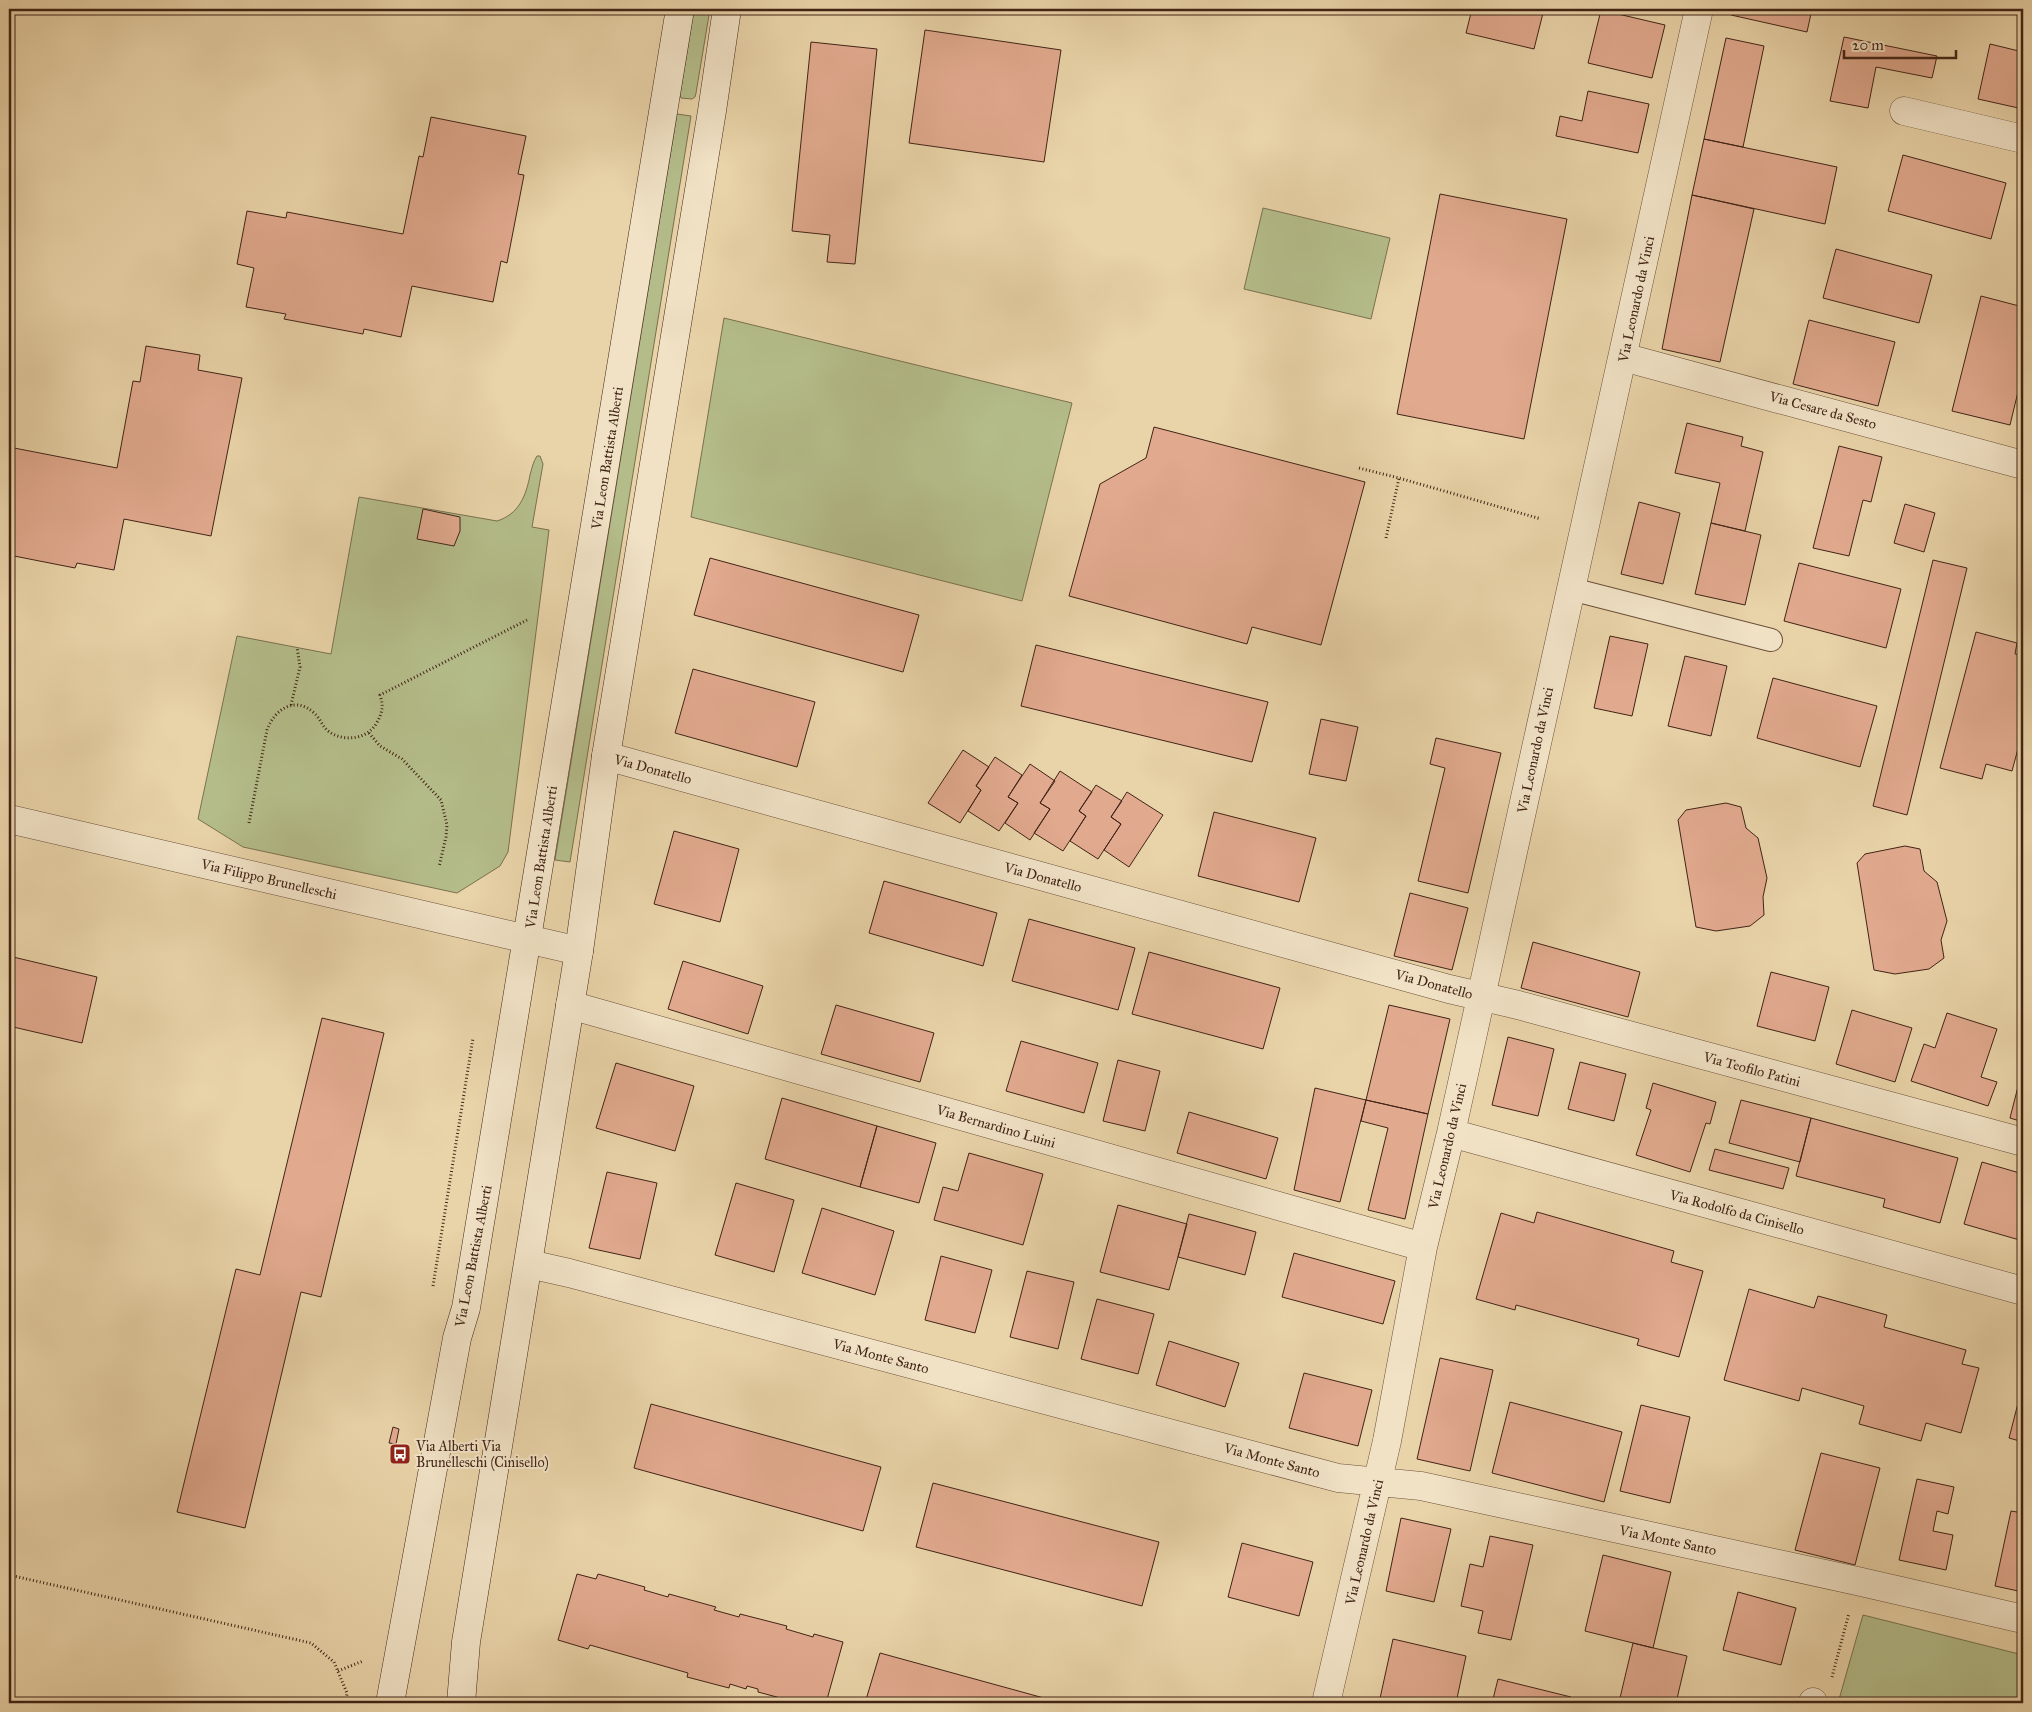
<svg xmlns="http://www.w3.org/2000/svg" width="2032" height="1712" viewBox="0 0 2032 1712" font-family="'IM FELL Great Primer',serif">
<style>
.green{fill:#b4bd8a;stroke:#7a7050}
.building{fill:#e1a98e;stroke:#412416}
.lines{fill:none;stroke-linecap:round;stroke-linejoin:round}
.lane-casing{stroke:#6b503a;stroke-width:24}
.street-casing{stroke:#6b503a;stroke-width:29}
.secondary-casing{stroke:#412416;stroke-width:29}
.path{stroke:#412416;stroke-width:3;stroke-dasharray:1 2.5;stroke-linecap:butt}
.lane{stroke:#f1e2c6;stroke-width:22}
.street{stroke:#f1e2c6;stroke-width:28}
.secondary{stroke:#f1e2c6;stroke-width:28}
.labels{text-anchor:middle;stroke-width:4;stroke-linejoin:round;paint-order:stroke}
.street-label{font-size:14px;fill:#412416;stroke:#f1e2c6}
.poi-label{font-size:14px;fill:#412416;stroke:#f1e2c6;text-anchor:start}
</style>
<rect width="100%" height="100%" fill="#e9d3a8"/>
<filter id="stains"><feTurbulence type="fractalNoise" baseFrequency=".004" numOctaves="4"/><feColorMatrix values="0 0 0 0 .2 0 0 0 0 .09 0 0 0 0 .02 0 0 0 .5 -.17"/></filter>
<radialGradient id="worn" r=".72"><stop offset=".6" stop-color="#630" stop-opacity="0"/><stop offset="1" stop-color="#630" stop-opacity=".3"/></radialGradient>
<path class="green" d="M694,9H710L696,93L695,97L692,99L681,98L680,95Z
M677,114L691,116L570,862L555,860Z
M1263,208L1390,238L1371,319L1244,289Z
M724,318L1072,403L1022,601L691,517Z
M537,456H540L543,464L532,527L549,530L508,852L500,866L457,893L243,847L198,819L237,636L331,654L359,497L497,521C519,514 526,496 530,475C532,468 533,462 537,456Z
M1863,1615L2023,1655V1703H1838Z"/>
<path class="building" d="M1472,9H1544L1534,49L1466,33Z
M1732,9H1812L1807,32L1731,15Z
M1601,10L1665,25L1652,78L1588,63Z
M925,30L1061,50L1044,162L909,143Z
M1844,37L1937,56L1932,78L1876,67L1868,108L1830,101Z
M1726,38L1764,46L1743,147L1704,139Z
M811,42L877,49L855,264L827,262L830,235L792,231Z
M1990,44L2023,52V109L1978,99Z
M1588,91L1649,104L1638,153L1556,136L1560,116L1582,121Z
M431,117L526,136L518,174L524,175L507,263L501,261L493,302L412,286L401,337L364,329L363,334L284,319L286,314L246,307L254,268L237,264L247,211L286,218L287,212L403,234L419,156L423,157Z
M1704,139L1837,167L1825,224L1692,195Z
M1903,155L2006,183L1991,239L1888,211Z
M1440,194L1567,219L1524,439L1397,414Z
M1692,195L1754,209L1720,362L1662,349Z
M1836,249L1932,275L1919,323L1823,298Z
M1981,296L2023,307V371L2010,425L1952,411Z
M1809,320L1895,342L1878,406L1793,384Z
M146,346L200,355L198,370L242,378L211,536L124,519L114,570L77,563L75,568L9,555V447L117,468L133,381L140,382Z
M1687,423L1743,437L1741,446L1763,452L1745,531L1711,523L1720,483L1675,473Z
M1154,427L1365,482L1321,645L1252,627L1247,644L1069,596L1100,484L1146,458Z
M1839,446L1882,457L1871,502L1863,500L1849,556L1813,548Z
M1639,502L1680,513L1663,584L1621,574Z
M1905,504L1935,513L1924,552L1894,543Z
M423,509L460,517V531L454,546L417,539Z
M1711,523L1761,535L1745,605L1695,594Z
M710,558L919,615L903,672L694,615Z
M1933,560L1967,568L1907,815L1873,806Z
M1799,563L1901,589L1886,648L1784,621Z
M1976,632L2017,643L2015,654L2023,656V730L2012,771L1986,764L1982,779L1940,768Z
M1610,636L1648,644L1632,716L1594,708Z
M1036,645L1268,702L1252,762L1021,706Z
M1685,656L1727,666L1711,736L1668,726Z
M693,669L815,702L797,767L675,733Z
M1773,678L1877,706L1860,767L1757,738Z
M1321,719L1358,727L1346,781L1309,774Z
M1436,738L1501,753L1468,893L1418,881L1445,768L1430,764Z
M963,750L989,767L976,786L981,790L960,823L928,803Z
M995,757L1022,775L1008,797L1018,803L999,831L968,811L981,790L976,786Z
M1030,764L1055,781L1040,803L1050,809L1030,840L1005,823L1018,803L1008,797Z
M1060,771L1092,792L1079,811L1086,816L1063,851L1034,833L1050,809L1040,803Z
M1096,785L1122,801L1111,817L1121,824L1098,859L1070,841L1086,816L1079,811Z
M1127,792L1163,815L1129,867L1104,850L1121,824L1111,817Z
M1726,803L1741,807L1746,828L1758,838L1767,878L1763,897L1764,915L1750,926L1716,931L1696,927L1678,820L1686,810Z
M1214,812L1316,838L1299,902L1198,876Z
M674,831L739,849L720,922L654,904Z
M1905,846L1920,849L1924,871L1937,882L1947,921L1941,940L1944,958L1929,969L1895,974L1874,970L1857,863L1865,854Z
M884,881L997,913L983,966L869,933Z
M1410,893L1468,908L1452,970L1394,956Z
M1029,919L1135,948L1118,1010L1012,981Z
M1533,942L1640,972L1628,1017L1521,988Z
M1149,952L1280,988L1263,1049L1132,1014Z
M9,956L97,977L82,1043L9,1026Z
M683,961L763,986L748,1034L668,1009Z
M1771,972L1829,987L1815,1041L1757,1026Z
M836,1005L934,1033L920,1082L821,1054Z
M1389,1005L1450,1019L1428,1114L1366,1100Z
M1852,1010L1912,1028L1895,1082L1836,1064Z
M1947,1013L1997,1029L1981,1077L1997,1082L1988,1106L1911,1081L1924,1044L1935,1048Z
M322,1018L384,1033L321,1297L301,1292L245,1528L177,1512L236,1269L260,1275Z
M1508,1037L1554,1049L1538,1116L1492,1105Z
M1021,1041L1098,1063L1084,1113L1006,1091Z
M1118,1060L1160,1071L1145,1131L1103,1121Z
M1580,1062L1626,1074L1614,1121L1568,1109Z
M616,1063L694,1086L675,1151L596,1128Z
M2023,1067V1122L2010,1118Z
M1653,1083L1716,1102L1710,1124L1706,1123L1690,1172L1636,1155L1651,1110L1646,1108Z
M1315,1088L1366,1100L1340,1202L1294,1190Z
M782,1098L877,1126L860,1187L765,1159Z
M1366,1100L1428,1114L1405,1219L1368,1210L1388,1128L1361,1121Z
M1741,1100L1811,1118L1800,1162L1729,1143Z
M1189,1112L1278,1138L1266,1179L1177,1153Z
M1811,1118L1958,1158L1940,1223L1883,1207L1885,1199L1796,1176Z
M877,1126L936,1143L919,1203L860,1187Z
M1715,1149L1789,1168L1783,1189L1709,1170Z
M969,1153L1043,1174L1023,1245L934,1220L943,1187L958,1191Z
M1982,1162L2023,1174V1241L1964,1224Z
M607,1172L657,1183L640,1259L589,1248Z
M736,1183L794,1200L774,1272L715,1255Z
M1118,1205L1187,1224L1169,1290L1100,1272Z
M822,1208L894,1231L875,1295L802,1273Z
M1537,1212L1674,1251L1671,1262L1703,1271L1679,1357L1637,1345L1639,1339L1516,1305L1515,1310L1476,1299L1501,1213L1534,1223Z
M1189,1214L1256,1232L1245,1275L1178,1257Z
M1294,1253L1395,1281L1383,1324L1282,1297Z
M941,1256L992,1270L975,1333L925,1320Z
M1027,1271L1074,1282L1058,1349L1010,1337Z
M1749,1289L1814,1308L1818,1296L1887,1315L1884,1327L1966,1350L1962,1364L1979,1368L1961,1433L1926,1423L1921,1441L1859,1424L1864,1406L1802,1388L1799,1401L1724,1380Z
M1097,1299L1154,1314L1138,1374L1081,1359Z
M1169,1341L1239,1363L1225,1407L1156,1385Z
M1440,1358L1493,1370L1470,1471L1417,1459Z
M1304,1373L1372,1390L1358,1446L1289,1428Z
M2023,1384V1442L2009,1438Z
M1510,1402L1622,1432L1604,1502L1492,1473Z
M651,1404L881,1467L863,1531L634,1468Z
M1641,1405L1690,1417L1670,1503L1620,1491Z
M393,1427L399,1429L396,1444L389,1443Z
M1821,1453L1880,1468L1855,1565L1795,1550Z
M1917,1479L1954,1487L1948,1514L1937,1511L1933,1531L1953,1535L1946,1570L1899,1560Z
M933,1483L1159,1542L1142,1606L916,1547Z
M2011,1511L2023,1513V1592L1995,1586Z
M1401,1518L1451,1529L1434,1602L1386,1591Z
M1490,1536L1533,1545L1511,1640L1478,1633L1483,1611L1461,1606L1470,1564L1483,1567Z
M1242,1543L1313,1562L1299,1616L1228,1597Z
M1603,1555L1671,1572L1653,1648L1585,1631Z
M577,1574L596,1579L598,1574L645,1587L644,1590L668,1597L669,1594L716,1607L714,1610L739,1617L740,1614L787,1626L786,1629L813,1637L814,1634L843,1642L826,1703H816L804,1700L803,1703H799L758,1692V1689L747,1686L746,1689L730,1684L729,1688L687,1677L688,1673L590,1645L588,1649L558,1640Z
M1738,1592L1796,1608L1781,1665L1723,1650Z
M1393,1639L1466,1656L1456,1703H1379Z
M1633,1643L1687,1656L1676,1703H1641L1620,1698Z
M880,1653L1062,1703H865Z
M1498,1679L1571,1697L1570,1703H1492Z"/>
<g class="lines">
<g class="lane-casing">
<path id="lane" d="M1571,589L1771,640"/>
</g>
<g class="street-casing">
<path id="street" d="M1904,111L2023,139
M1623,357L2023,465
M606,756L1449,989L1518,1005L2023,1142
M9,819L579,951
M570,1005L1423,1247
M1451,1133L2023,1291
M529,1264L569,1273L1338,1478L1421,1486L1857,1581L2023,1619
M1326,1703L1387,1441L1423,1247L1451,1133L1699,9
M1813,1703V1702"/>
</g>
<g class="secondary-casing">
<path id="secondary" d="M390,1703L457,1338L466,1308L680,9
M461,1703L466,1642L579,951L606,756L712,111L727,9"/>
</g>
<path class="path" d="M1359,468L1399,478L1541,519
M1386,538L1399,478
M291,705L300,667L297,647
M369,733L380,746L402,759L441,800L447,825L446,837L439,867
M249,823L267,730C274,710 295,695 314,713C320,718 322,726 328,731C343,742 366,740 376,724C382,714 384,707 380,695L527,620
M433,1286L473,1038
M9,1575L311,1643L334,1662L347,1693L346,1703
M338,1671L363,1661
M1832,1677L1849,1613"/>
<use href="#lane" class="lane"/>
<use href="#street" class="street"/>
<use href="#secondary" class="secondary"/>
</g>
<defs>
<g id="bus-square" transform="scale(1.125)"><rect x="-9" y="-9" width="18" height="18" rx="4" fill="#8f2418" stroke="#f1e2c6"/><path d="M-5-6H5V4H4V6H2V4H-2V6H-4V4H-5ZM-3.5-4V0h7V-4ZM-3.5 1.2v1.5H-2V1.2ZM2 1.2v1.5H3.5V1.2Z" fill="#fff"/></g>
</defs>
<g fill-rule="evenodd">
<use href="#bus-square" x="400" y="1454"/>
</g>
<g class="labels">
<g class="street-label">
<text transform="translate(1636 299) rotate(-78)" y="5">Via Leonardo da Vinci</text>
<text transform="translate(1823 410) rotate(15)" y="5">Via Cesare da Sesto</text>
<text transform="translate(607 458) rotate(-81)" y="5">Via Leon Battista Alberti</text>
<text transform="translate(1535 750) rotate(-78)" y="5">Via Leonardo da Vinci</text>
<text transform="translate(653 769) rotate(15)" y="5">Via Donatello</text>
<text transform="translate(541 857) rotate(-81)" y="5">Via Leon Battista Alberti</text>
<text transform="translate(1043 877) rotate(15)" y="5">Via Donatello</text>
<text transform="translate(269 879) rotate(13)" y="5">Via Filippo Brunelleschi</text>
<text transform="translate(1434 984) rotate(15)" y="5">Via Donatello</text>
<text transform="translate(1752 1069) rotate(15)" y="5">Via Teofilo Patini</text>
<text transform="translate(996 1126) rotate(16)" y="5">Via Bernardino Luini</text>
<text transform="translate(1447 1146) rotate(-77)" y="5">Via Leonardo da Vinci</text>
<text transform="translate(1737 1212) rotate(15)" y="5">Via Rodolfo da Cinisello</text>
<text transform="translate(473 1256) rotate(-79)" y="5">Via Leon Battista Alberti</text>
<text transform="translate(881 1356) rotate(15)" y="5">Via Monte Santo</text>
<text transform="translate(1272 1460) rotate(15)" y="5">Via Monte Santo</text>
<text transform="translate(1668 1540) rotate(12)" y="5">Via Monte Santo</text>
<text transform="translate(1364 1542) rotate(-77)" y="5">Via Leonardo da Vinci</text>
</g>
<g class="poi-label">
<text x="416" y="1451">Via Alberti Via<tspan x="416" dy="16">Brunelleschi (Cinisello)</tspan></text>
</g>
</g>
<rect width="2032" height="1712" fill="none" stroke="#e9d3a8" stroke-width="30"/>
<rect x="10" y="10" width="2012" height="1692" fill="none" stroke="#412416" stroke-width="2.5"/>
<rect x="15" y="15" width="2002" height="1682" fill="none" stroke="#412416"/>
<path d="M1844 50v8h112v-8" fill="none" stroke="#412416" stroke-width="2.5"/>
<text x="1852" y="50" font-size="15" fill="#412416" stroke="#f1e2c6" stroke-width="4" paint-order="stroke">20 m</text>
<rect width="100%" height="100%" filter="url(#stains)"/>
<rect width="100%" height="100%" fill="url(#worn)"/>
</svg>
